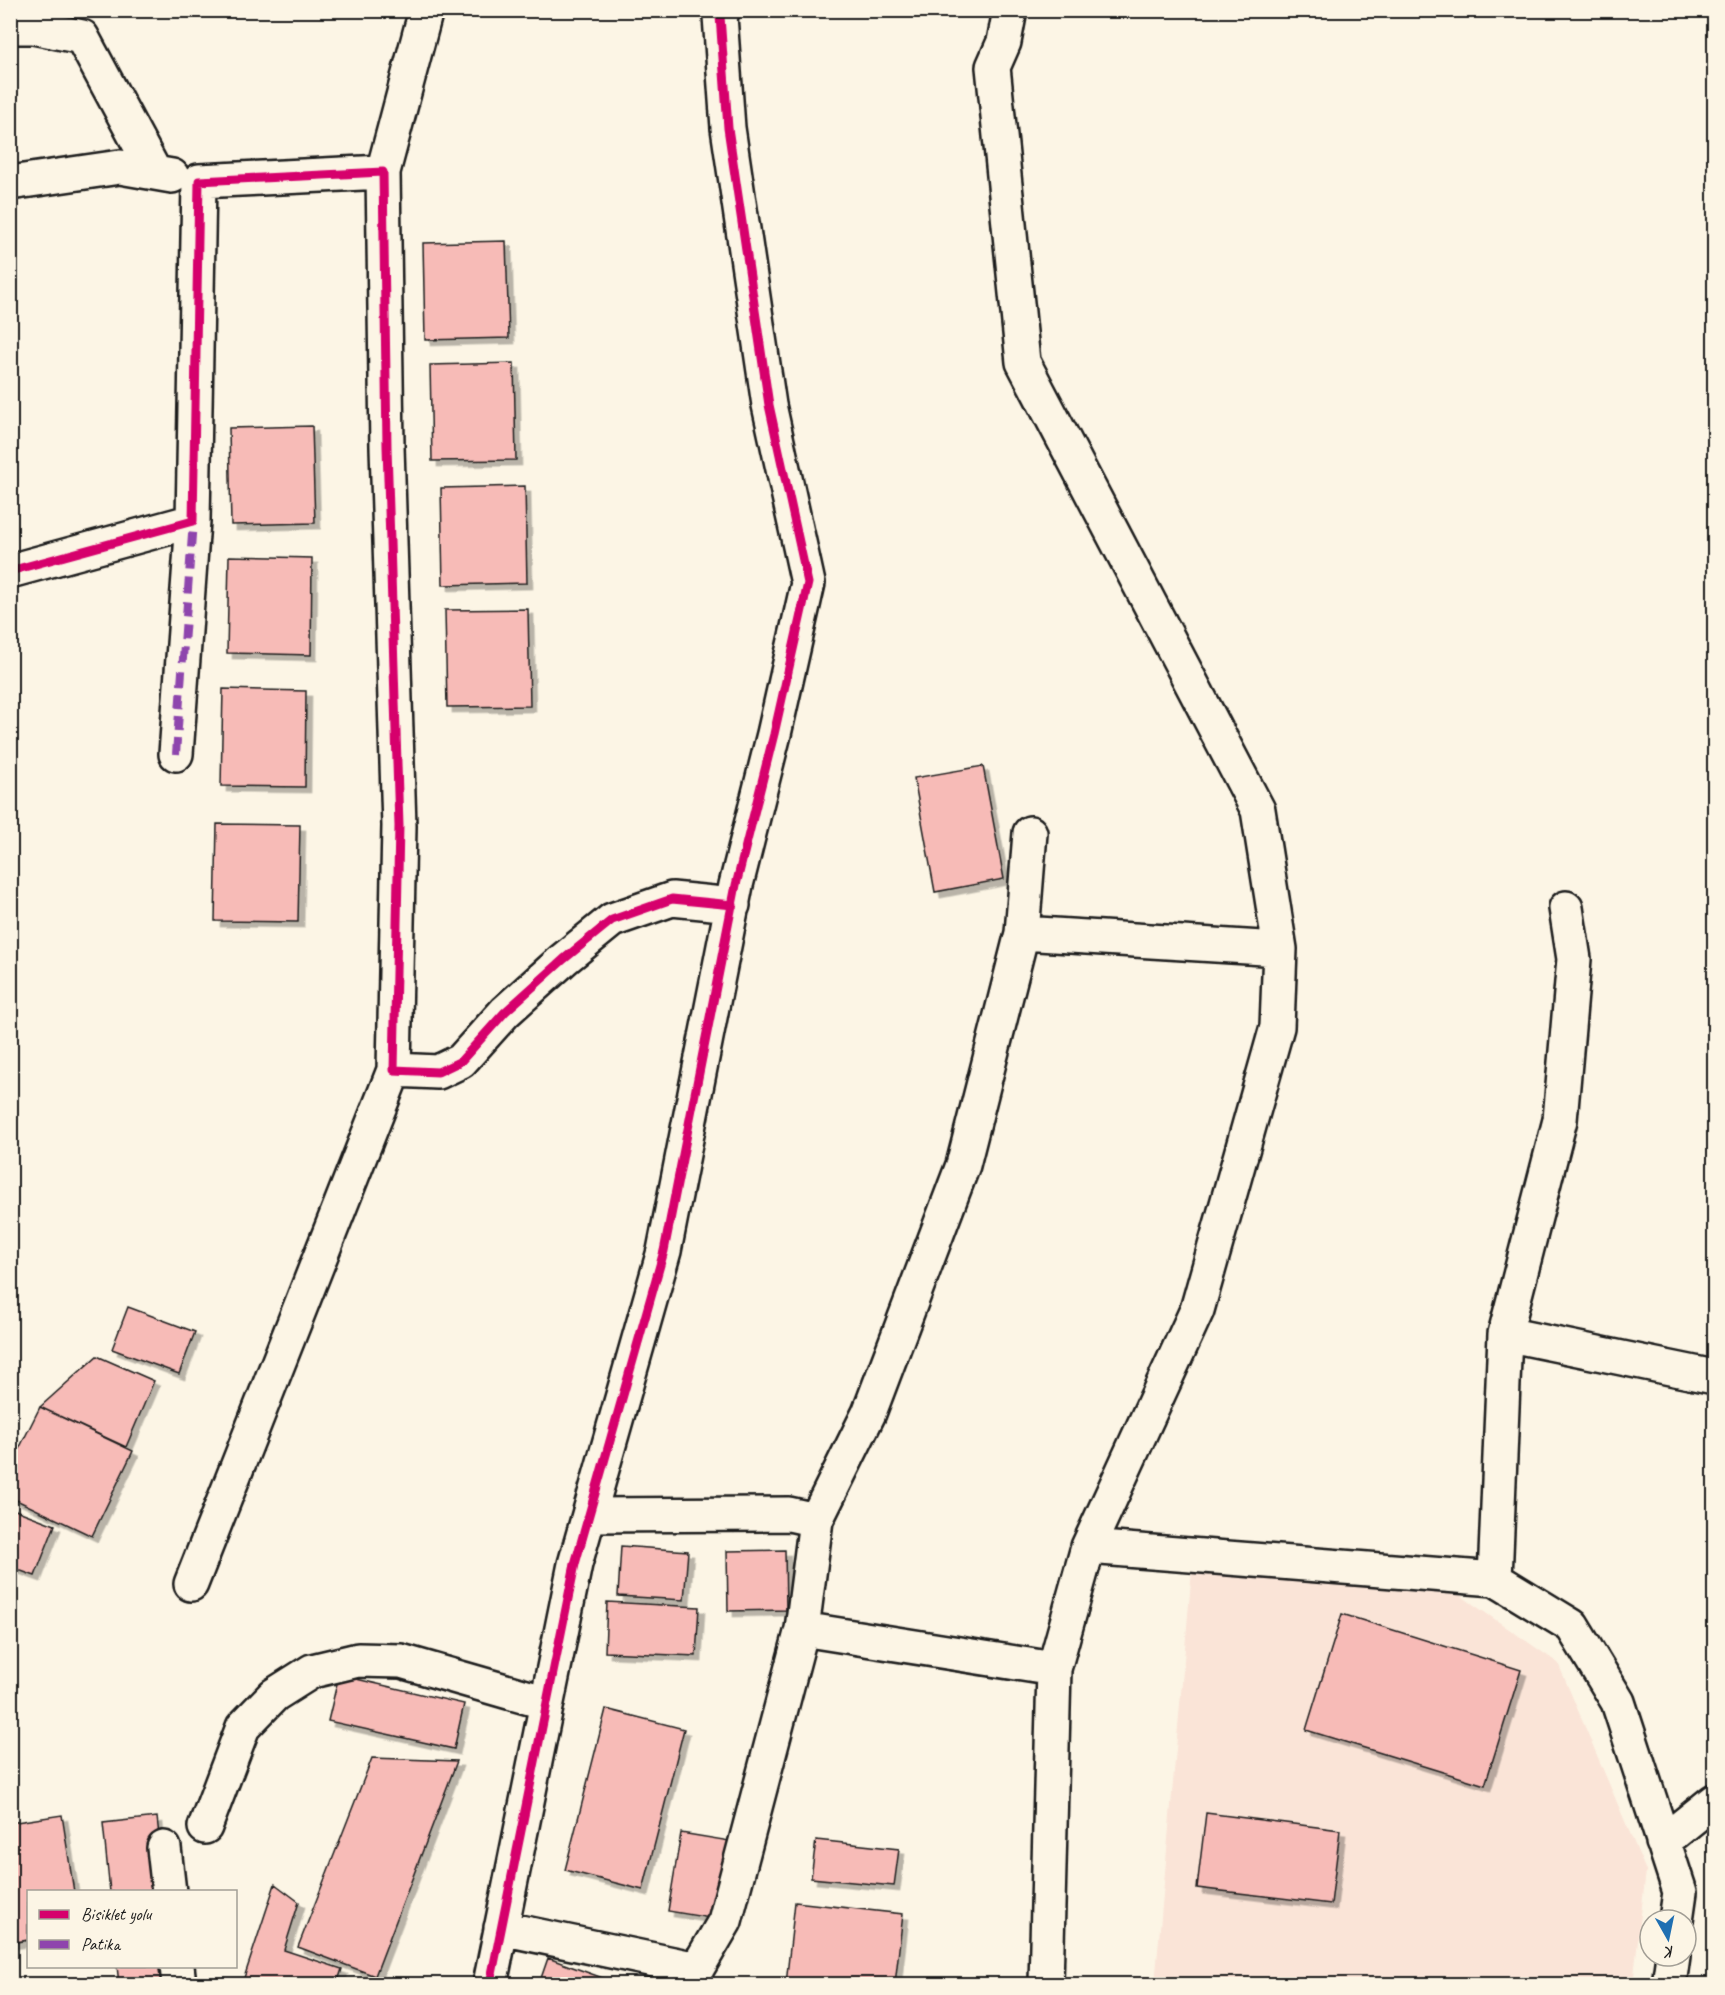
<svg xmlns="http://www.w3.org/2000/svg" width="1725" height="1995" viewBox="0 0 1725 1995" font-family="Caveat,sans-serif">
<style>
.built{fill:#fae4d7}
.building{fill:#f7bbb7;stroke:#1c1c1c;stroke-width:1.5;filter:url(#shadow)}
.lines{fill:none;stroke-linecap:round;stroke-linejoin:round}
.minor-casing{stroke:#1c1c1c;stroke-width:38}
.minor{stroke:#fcf5e5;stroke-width:33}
.quiet{stroke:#8e44ad;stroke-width:8;stroke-dasharray:15 8;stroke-linecap:butt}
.cycleway-casing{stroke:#fcf5e5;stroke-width:13}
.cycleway{stroke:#d6006c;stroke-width:9}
</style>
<defs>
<filter id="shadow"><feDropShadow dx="5.5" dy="5.5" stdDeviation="0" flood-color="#0004"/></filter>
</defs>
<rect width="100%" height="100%" fill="#fcf5e5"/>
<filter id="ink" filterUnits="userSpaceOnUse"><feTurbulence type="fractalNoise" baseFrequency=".0167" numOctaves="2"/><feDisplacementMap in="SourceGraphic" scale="12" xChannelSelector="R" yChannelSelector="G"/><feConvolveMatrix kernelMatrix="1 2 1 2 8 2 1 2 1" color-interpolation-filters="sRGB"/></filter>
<g filter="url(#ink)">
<path class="built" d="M1192,1570L1431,1575L1558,1663L1646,1871L1633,1984H1155Z"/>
<path class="building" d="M506,241L509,338L425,340L423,243Z
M514,363L516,460L432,461L430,365Z
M312,426L315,523L231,525L229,428Z
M525,486L527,583L443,585L441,488Z
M229,556L312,558L311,655L227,653Z
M528,609L530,706L447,707L445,610Z
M223,689L306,691L305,787L221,786Z
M983,766L1004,879L935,892L914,778Z
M217,824L300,825L298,922L215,921Z
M128,1307L195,1332L179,1374L112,1349Z
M97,1356L154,1381L126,1447L40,1407Z
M40,1407L133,1451L92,1536L10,1497V1467Z
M10,1508L55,1525L35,1576L10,1567Z
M621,1546L688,1551L684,1600L618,1596Z
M785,1550L786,1610L728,1611L727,1551Z
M607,1602L699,1607L696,1656L605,1652Z
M1342,1614L1521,1670L1485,1785L1306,1730Z
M339,1675L464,1704L454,1749L328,1721Z
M606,1709L684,1729L643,1890L565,1870Z
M372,1758L457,1761L375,1976L298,1947Z
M1206,1813L1340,1830L1331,1904L1197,1888Z
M62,1815L74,1892H28V1940L10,1943V1823Z
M157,1817L165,1892H110L103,1823Z
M681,1833L730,1841L716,1919L668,1911Z
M816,1840L899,1849L894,1886L811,1878Z
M275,1884L299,1902L284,1950L342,1969L337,1984H242Z
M795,1902L903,1914L895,1984H786Z
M548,1958L619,1984H539Z
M117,1966H173L175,1984H119Z"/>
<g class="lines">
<g class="minor-casing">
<path id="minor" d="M1010,10L1004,42L993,67L1023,362L1258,810L1280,949L1277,1027L1197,1310L1088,1547L1054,1669
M10,27H33L82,37L155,173
M383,172L426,10
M10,183L120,167L172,176
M10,571L193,521L199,181L383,172L387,447L399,826L394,1070L438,1072L461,1061L505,1012L564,959L612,920L672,899L733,905
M176,754L193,521
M1566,908L1574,959L1560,1120L1505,1334L1495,1579L1572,1626L1618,1702L1680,1892L1676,1920
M1022,933L1280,949
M1505,1334L1714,1377
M589,1515L789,1514L816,1520
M1088,1547L1495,1579
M191,1584L394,1070
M802,1629L1054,1669L1046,1984
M205,1827L243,1727L274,1695L312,1671L358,1660L401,1661L547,1703
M1663,1842L1714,1801
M164,1848L169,1892
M501,1928L697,1969
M177,1966L179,1984
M490,1984L575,1564L664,1251L736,885L774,734L808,583L769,405L728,128L720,16L723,10
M688,1984L725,1921L802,1629L816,1520L869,1413L963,1165L1022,933L1030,833
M1669,1984L1673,1956"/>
</g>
<use href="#minor" class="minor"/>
<path class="quiet" d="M176,754L193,521"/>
<g class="cycleway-casing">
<path id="cycleway" d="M10,571L193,521L199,181L383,172L387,447L399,826L394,1070L438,1072L461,1061L505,1012L564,959L612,920L672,899L733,905
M490,1984L575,1564L664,1251L736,885L774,734L808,583L769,405L728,128L720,16L723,10"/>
</g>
<use href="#cycleway" class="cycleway"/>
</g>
</g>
<rect width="1725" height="1995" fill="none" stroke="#fcf5e5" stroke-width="36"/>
<rect x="18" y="18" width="1689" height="1959" fill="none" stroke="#1c1c1c" stroke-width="2" filter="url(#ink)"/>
<rect x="27" y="1890" width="210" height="78" fill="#fcf5e5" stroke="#a29e95" stroke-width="1.5"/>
<rect x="39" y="1910" width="30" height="9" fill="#d6006c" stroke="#a29e95" stroke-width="1.5"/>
<text x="81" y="1920" font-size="18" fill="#1c1c1c">Bisiklet yolu</text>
<rect x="39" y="1940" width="30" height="9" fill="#8e44ad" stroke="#a29e95" stroke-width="1.5"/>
<text x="81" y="1950" font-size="18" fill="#1c1c1c">Patika</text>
<g transform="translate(1668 1938) rotate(171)"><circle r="28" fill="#fcf5e5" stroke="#a29e95" stroke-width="1.5"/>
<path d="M0-4.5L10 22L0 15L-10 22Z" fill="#1f6fb2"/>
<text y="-9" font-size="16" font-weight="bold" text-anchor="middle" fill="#1c1c1c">K</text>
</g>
</svg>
